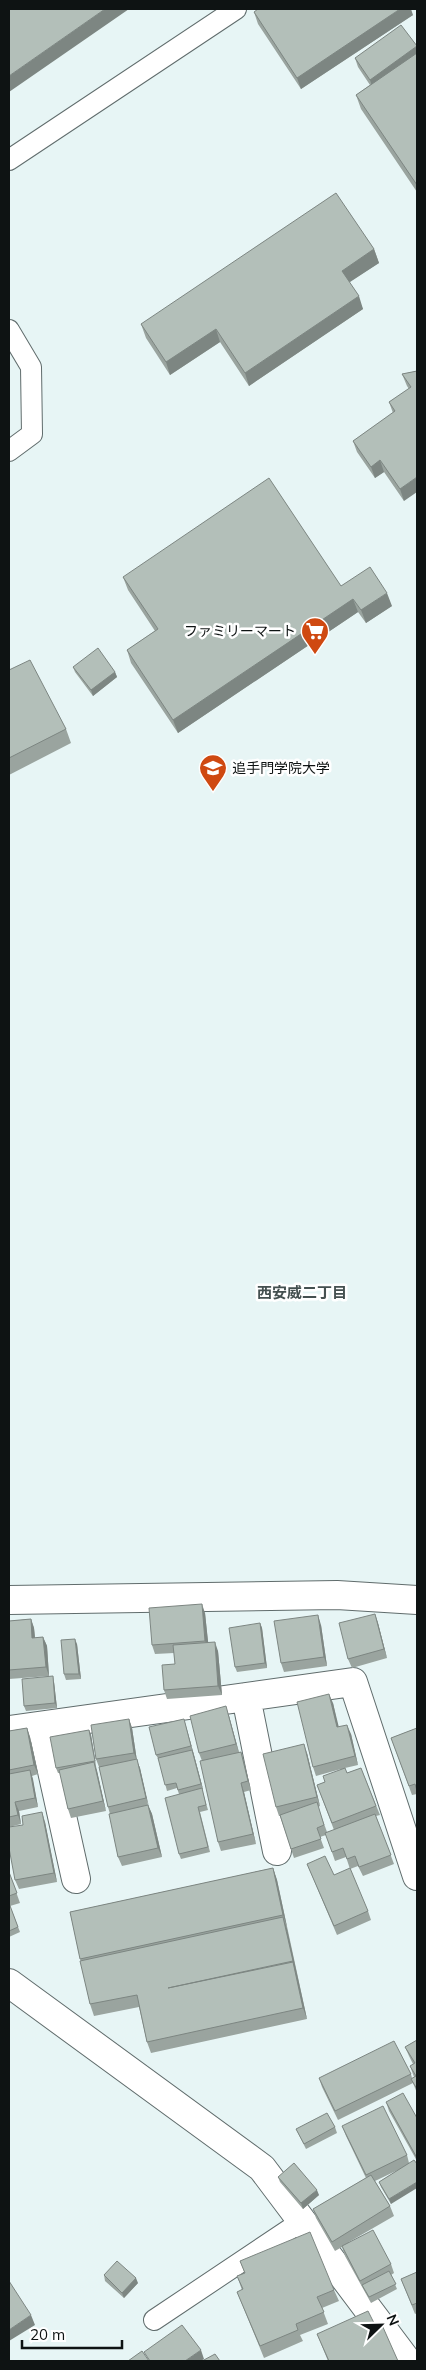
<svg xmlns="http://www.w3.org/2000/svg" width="426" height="2370" viewBox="0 0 426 2370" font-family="Mulish,'Noto Sans JP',sans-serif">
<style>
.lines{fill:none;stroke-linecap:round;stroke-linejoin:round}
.lane-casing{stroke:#606c6c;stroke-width:22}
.street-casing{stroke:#606c6c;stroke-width:30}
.lane{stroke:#fff;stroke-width:20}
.street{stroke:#fff;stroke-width:28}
.wall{fill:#9aa49f}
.shaded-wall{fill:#7d8682}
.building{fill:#b3bfb9;stroke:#7d8682}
.labels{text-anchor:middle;stroke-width:5;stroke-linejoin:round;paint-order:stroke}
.poi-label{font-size:14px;fill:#0e1313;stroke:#fff;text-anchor:end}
.neighbourhood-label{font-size:15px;font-weight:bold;fill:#445050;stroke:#fff}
</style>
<rect width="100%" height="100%" fill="#e7f5f5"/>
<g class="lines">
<g class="lane-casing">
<path id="lane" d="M9,160L236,9
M9,330L31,367L32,434L9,451
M154,2320L302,2221"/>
</g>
<g class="street-casing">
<path id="street" d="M9,1600L337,1595L417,1600
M246,1697L277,1851
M42,1726L76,1879
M9,1730L353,1682L417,1876
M9,1983L262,2168L407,2361"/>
</g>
<use href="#lane" class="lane"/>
<use href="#street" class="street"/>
</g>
<path class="wall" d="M254,12L413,15L301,89L258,24Z
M417,48V192L361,109L356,95L370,85L358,67L355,58Z
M374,249L379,263L349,282L363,309L249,386L220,342L170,375L146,338L141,324Z
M417,371L404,501L384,472L375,478L357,452L353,441L393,413L389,402L409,389L407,386L402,374Z
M123,577L341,586L392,606L366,623L358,612L178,733L131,663L127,650L155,631L128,590Z
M73,667L115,672L117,677L93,696L75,672Z
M9,670L66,729L71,743L9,775Z
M205,1613L208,1643L218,1651L222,1695L167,1699L164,1690L175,1664L174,1653L155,1654L152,1645Z
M375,1614L378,1623L387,1658L352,1668L348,1659Z
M31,1619L34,1628L35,1638L43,1637L47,1646L49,1676L9,1679V1621Z
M260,1623L262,1628L267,1668L237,1672L235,1667Z
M321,1625L327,1666L284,1672L281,1663Z
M77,1644L81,1679L66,1680L64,1674Z
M54,1682L57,1708L26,1711L24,1706Z
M333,1703L338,1727L351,1734L358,1765L345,1768L347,1773L361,1768L380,1815L376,1816L394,1864L363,1876L358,1866L350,1869L346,1857L335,1861L326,1835L320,1837L324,1848L294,1858L280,1816H279L276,1807L307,1753L320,1806L318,1807L327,1832L334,1830L317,1785L325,1782L341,1769L316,1776L313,1767Z
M229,1716L239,1752H241L244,1761L251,1790L244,1792L256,1844L221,1851L218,1842L202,1761L199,1753Z
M129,1719L132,1728L137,1761L140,1768L148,1805L152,1814L162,1857L122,1866L118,1857L110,1814L108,1807L99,1767L96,1759Z
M184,1719L194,1755L203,1789H202L208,1810L200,1812L210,1852L181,1859L179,1854V1794L177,1788L167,1791L159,1760L156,1755Z
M27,1728L30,1737L38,1774L32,1776L38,1807L19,1811L21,1824L9,1827V1731Z
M417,1728V1794L412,1795L391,1738Z
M89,1730L91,1735L96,1766L106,1811L71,1818L68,1809L60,1773H58L56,1768Z
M45,1822L57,1882L19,1889L15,1880Z
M307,1864L334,1875L368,1911L371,1920L337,1935Z
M273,1868L277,1880L307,2019L151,2053L147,2042L139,2007L94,2016L90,2004L70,1912Z
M9,1872L20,1903L10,1906L20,1932L9,1937Z
M417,2040V2093L413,2083L338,2120L322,2087L319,2078L411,2074L412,2078L414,2077L410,2066L413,2064L409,2056L405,2047Z
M386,2102L417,2118V2161L389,2111Z
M342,2126L407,2155L409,2163L391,2204L381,2187L379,2182L398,2170L375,2181L390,2206L394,2216L349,2242L391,2264L394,2273L391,2275L397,2289L371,2303L345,2256L342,2247L335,2251L316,2218L313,2209L366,2178L346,2136Z
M335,2127L337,2133L306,2149L296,2129Z
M278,2177L319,2195L303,2209L280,2182Z
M240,2261L334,2290L339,2301L322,2308L328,2324L300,2335L303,2341L264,2358L237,2292L242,2290L237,2276L245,2274Z
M417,2272V2313L415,2314L401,2279Z
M104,2275L138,2283L124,2298L105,2281Z
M376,2327L398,2361H328L317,2334Z"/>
<path class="shaded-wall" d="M105,9H129L9,92V76Z
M400,9H411L413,15L301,89L297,78Z
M417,46V58L373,89L370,80Z
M374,249L379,263L347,284L342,271Z
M359,296L363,309L249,386L245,373Z
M216,329L220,342L170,375L166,362Z
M380,460L384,472L375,478L371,467Z
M417,477V492L404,501L400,489Z
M387,593L392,606L366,623L361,610Z
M353,599L358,612L178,733L173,720Z
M115,672L117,677L93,696L91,690Z
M202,1604L205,1613L209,1650L205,1641Z
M375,1614L378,1623L387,1658L384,1649Z
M318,1615L321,1625L327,1666L324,1657Z
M31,1619L34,1628L36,1648L32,1638Z
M260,1623L262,1628L267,1668L265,1663Z
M43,1637L47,1646L49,1676L46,1667Z
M75,1639L77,1644L81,1679L79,1674Z
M215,1642L218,1651L222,1695L218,1686Z
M53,1676L54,1682L57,1708L55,1703Z
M329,1694L333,1703L341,1736L337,1727Z
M226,1706L229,1716L239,1753L236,1744Z
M129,1719L132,1728L137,1761L140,1768L149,1807L146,1798L137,1761L134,1753Z
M184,1719L194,1755L203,1789L201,1784Z
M347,1725L351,1734L358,1765L355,1756Z
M27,1728L30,1737L38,1774L34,1765Z
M89,1730L91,1735L96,1766L95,1761Z
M304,1744L307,1753L320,1806L317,1797Z
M241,1752L244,1761L251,1790L248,1781Z
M94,1762L97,1771L106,1811L103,1801Z
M30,1770L33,1779L38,1807L35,1798Z
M241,1783L244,1792L256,1844L253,1834Z
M15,1802L19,1811L21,1824L18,1815Z
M148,1805L152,1814L162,1857L158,1848Z
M42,1812L45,1822L57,1882L54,1873Z
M273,1868L277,1880L287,1927L283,1915Z
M283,1917L287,1929L307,2019L303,2008Z
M417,2182V2188L391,2204L389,2199Z
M317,2190L319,2195L303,2209L301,2203Z
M136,2278L138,2283L124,2298L122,2293Z
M31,2315L35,2325L9,2341V2330Z
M201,2350L204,2359L201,2361H185Z"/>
<path class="building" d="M9,9H105L9,76Z
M258,9H400L297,78L254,12Z
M401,25L417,46L370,80L355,58Z
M417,53V185L356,95Z
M336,193L374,249L342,271L359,296L245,373L216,329L166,362L141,324Z
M417,371V477L400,489L380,460L371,467L353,441L395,411L389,402L411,387L402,374Z
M269,478L341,586L370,567L387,593L361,610L353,599L173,720L127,650L158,629L123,577Z
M98,648L115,672L91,690L73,667Z
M30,660L66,729L9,758V670Z
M202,1604L205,1641L152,1645L149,1608Z
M375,1614L384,1649L348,1659L339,1623Z
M318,1615L324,1657L281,1663L274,1621Z
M31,1619L32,1638L43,1637L46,1667L9,1670V1621Z
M260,1623L265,1663L235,1667L229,1628Z
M75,1639L79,1674H64L61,1640Z
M215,1642L218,1686L164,1690L162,1665L175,1664L173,1645Z
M53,1676L55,1703L24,1706L22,1679Z
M329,1694L337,1727L347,1725L355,1756L313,1767L297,1702Z
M226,1706L236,1744L199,1753L190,1716Z
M129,1719L134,1753L96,1759L91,1725Z
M184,1719L191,1746L156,1755L149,1727Z
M27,1728L34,1765L9,1770V1731Z
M417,1728V1791L415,1784L409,1786L391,1738Z
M89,1730L95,1761L56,1768L50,1737Z
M304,1744L317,1797L276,1807L263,1754Z
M192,1750L201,1784L178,1790L176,1783L165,1785L158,1758Z
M241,1752L248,1781L241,1783L253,1834L218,1842L200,1761Z
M137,1759L146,1798L108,1807L99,1767Z
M94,1762L103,1801L68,1809L59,1770Z
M345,1768L347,1773L361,1768L376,1806L332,1823L317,1785L325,1782L323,1776Z
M30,1770L35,1798L15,1802L18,1815L9,1817V1774Z
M202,1788L206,1805L198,1807L208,1847L179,1854L165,1798Z
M317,1802L324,1825L317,1828L321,1839L291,1849L280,1815Z
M148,1805L158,1848L118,1857L109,1814Z
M42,1812L54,1873L15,1880L9,1848V1827L23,1825L22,1816Z
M375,1814L391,1855L359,1867L355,1856L347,1859L343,1848L332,1852L325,1833Z
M325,1856L334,1875L350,1868L368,1911L334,1926L307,1864Z
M273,1868L283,1915L80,1959L70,1912Z
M9,1872L17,1893L9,1896Z
M9,1903L18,1927L9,1931Z
M283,1917L293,1961L168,1988L293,1962L303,2008L147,2042L137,1995L90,2004L80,1961Z
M417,2040V2089L411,2079L416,2076L410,2066L415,2063L405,2047Z
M394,2041L411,2074L335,2111L319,2078Z
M403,2093L417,2118V2158L386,2102Z
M383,2106L407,2155L366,2175L342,2126Z
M327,2113L335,2127L304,2144L296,2129Z
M414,2160L417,2164V2182L389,2199L379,2182Z
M294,2163L317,2190L301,2203L278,2177Z
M371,2175L390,2206L332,2242L313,2209Z
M373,2230L391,2264L360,2281L342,2246Z
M310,2232L334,2290L317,2297L324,2312L296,2324L298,2330L260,2346L237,2292L243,2289L237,2276L245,2273L240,2261Z
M117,2261L136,2278L122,2293L104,2275Z
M389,2271L396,2284L369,2297L362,2285Z
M417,2272V2303L412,2305L401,2279Z
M9,2281L31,2315L9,2330Z
M368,2311L376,2327L382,2325L398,2361H329L317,2334Z
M182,2325L201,2350L185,2361H150L144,2352Z
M142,2351L149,2361H128Z
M215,2354L220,2361H202Z"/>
<defs>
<g id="supermarket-pin" transform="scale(1.4375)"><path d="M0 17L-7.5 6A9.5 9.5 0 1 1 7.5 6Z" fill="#cf4911" stroke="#fff"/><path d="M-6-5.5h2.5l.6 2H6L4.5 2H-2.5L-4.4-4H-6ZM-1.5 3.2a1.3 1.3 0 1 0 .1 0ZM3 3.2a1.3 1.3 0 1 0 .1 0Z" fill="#fff"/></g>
<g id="university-pin" transform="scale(1.4375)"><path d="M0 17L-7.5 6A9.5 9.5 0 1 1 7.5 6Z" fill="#cf4911" stroke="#fff"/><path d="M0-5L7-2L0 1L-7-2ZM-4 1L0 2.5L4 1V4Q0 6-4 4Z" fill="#fff"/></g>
</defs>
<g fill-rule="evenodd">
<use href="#supermarket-pin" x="315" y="631"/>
<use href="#university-pin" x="213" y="768"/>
</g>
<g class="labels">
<g class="poi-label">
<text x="296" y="636">ファミリーマート</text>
<text x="232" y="773" text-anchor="start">追手門学院大学</text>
</g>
<g class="neighbourhood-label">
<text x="302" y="1298">西安威二丁目</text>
</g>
</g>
<rect width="426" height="2370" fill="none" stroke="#0e1313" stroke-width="20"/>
<g transform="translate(381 2325) rotate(67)" stroke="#ffffff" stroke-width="4" paint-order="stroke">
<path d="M0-4L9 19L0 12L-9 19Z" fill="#0e1313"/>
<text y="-8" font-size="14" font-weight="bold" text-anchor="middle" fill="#0e1313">N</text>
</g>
<path d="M22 2340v8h100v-8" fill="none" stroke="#0e1313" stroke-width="2.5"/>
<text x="30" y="2340" font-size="15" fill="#0e1313" stroke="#ffffff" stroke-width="4" paint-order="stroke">20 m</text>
</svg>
